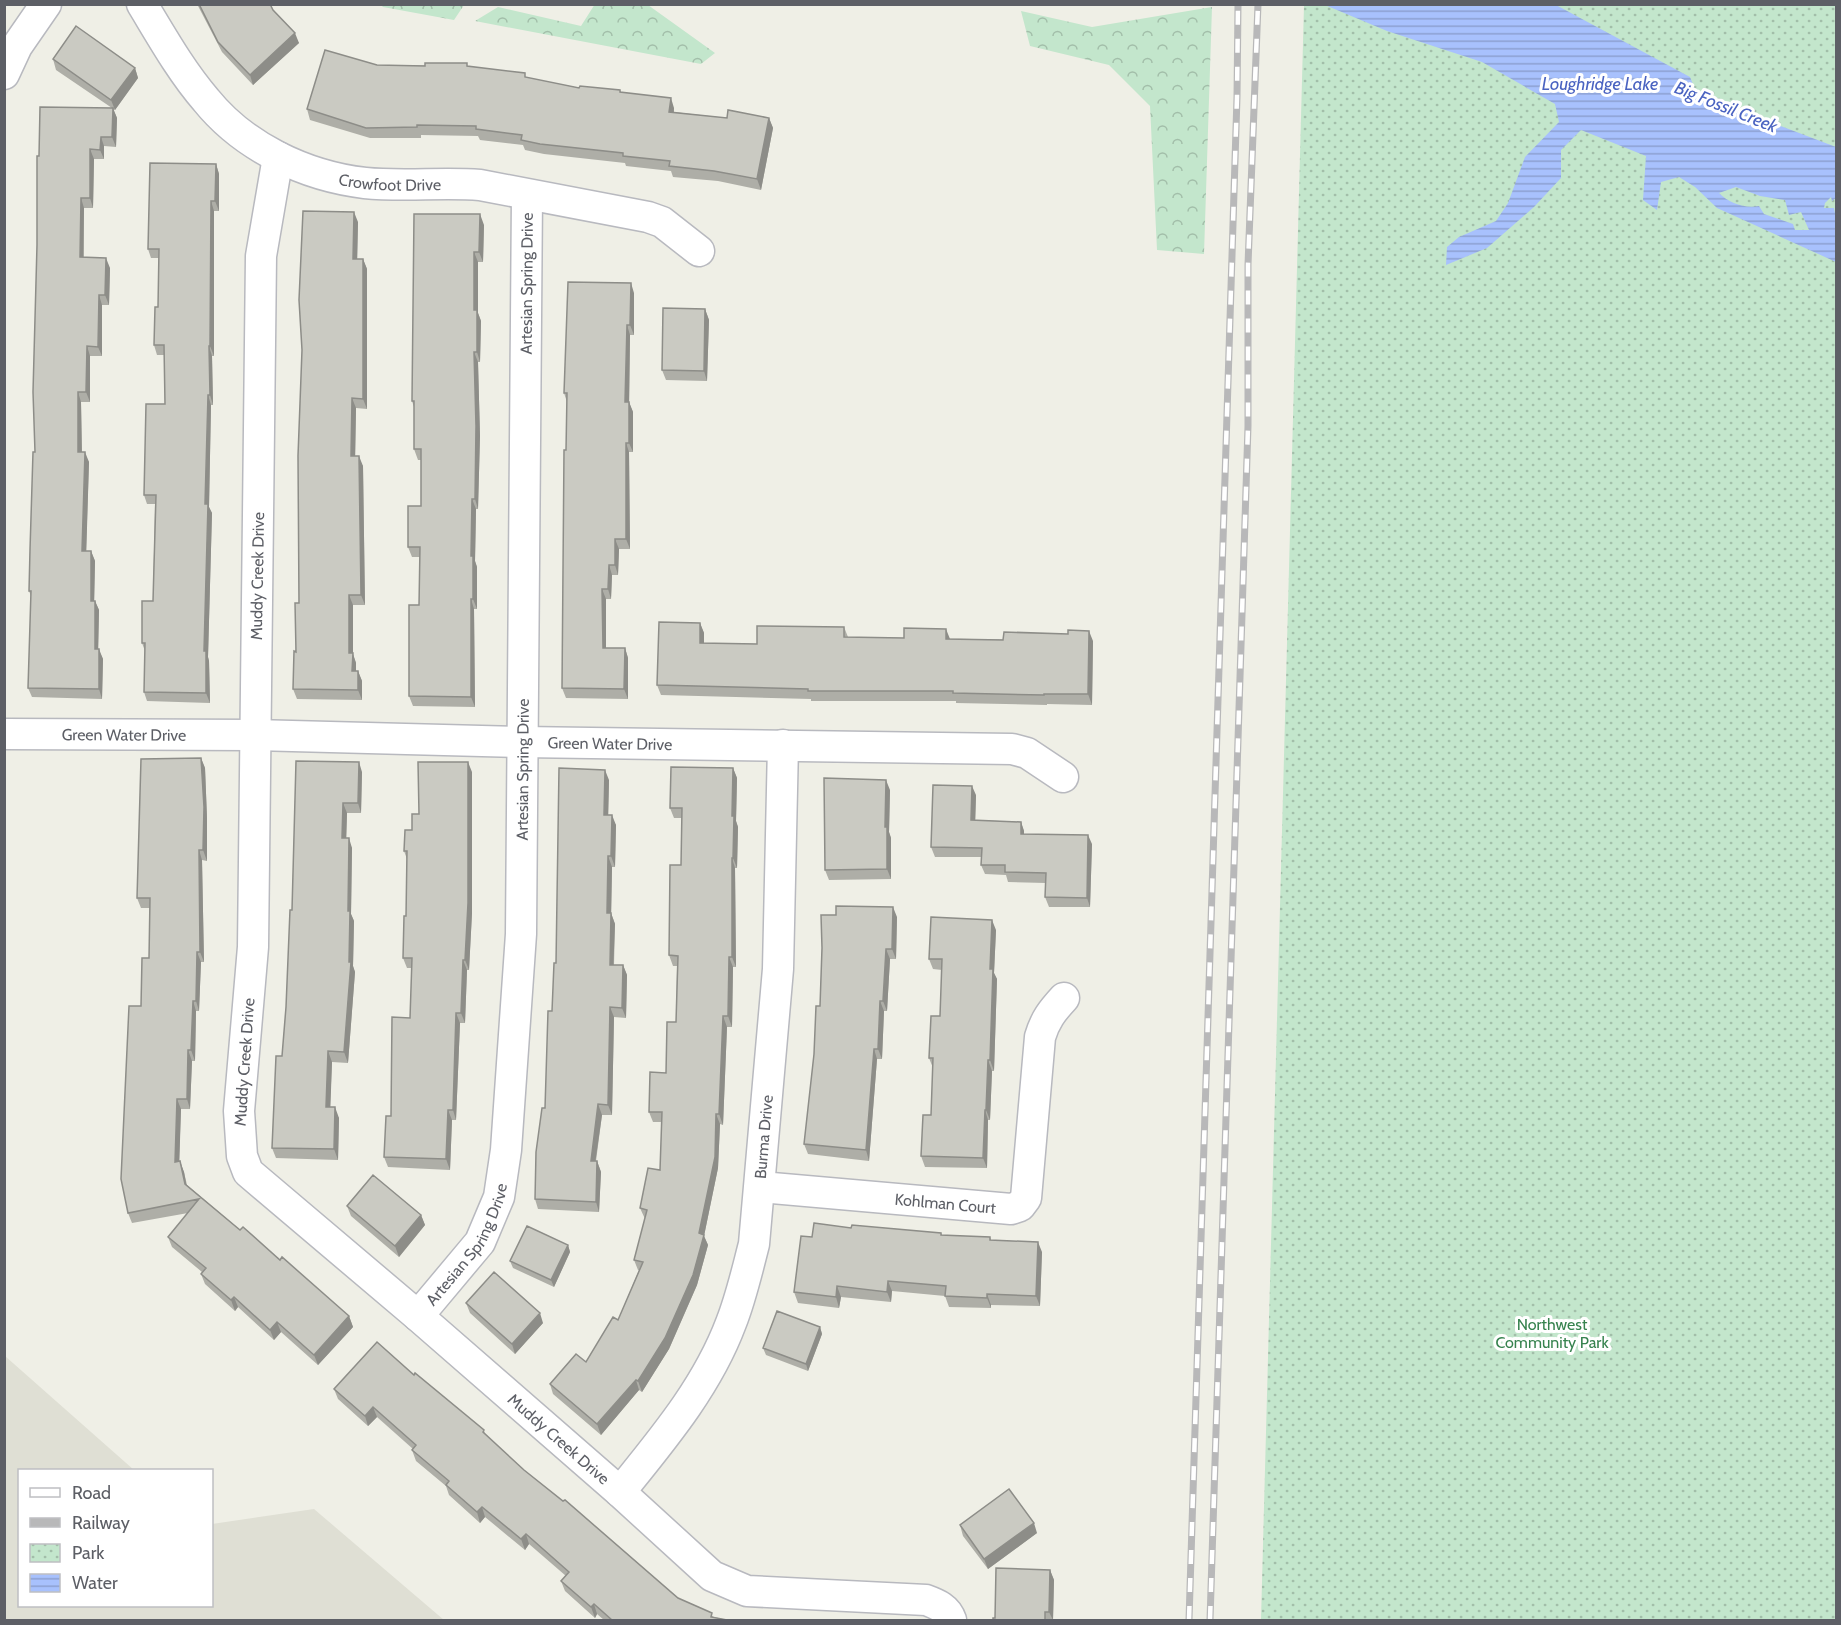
<svg xmlns="http://www.w3.org/2000/svg" width="1841" height="1625" viewBox="0 0 1841 1625" font-family="Cabin,sans-serif">
<style>
.education{fill:#dfdfd4}
.forest{fill:url(#forest-crowns)}
.park{fill:url(#park-dots)}
.water{fill:url(#water-rules);fill-rule:evenodd}
.lines{fill:none;stroke-linecap:round;stroke-linejoin:round}
.minor-casing{stroke:#b8b9bf;stroke-width:33}
.minor{stroke:#fff;stroke-width:30}
.rail-casing{stroke:#b8b8b9;stroke-width:7}
.rail{stroke:#fff;stroke-width:4.5;stroke-dasharray:14;stroke-linecap:butt}
.wall{fill:#aeaea7}
.shaded-wall{fill:#8d8d88}
.building{fill:#cacac2;stroke:#8d8d88;stroke-width:1.5}
.labels{text-anchor:middle;stroke-width:6;stroke-linejoin:round;paint-order:stroke}
.street-label{font-size:16px;fill:#5d5f66;stroke:#fff}
.park-label{font-size:16px;fill:#37834f;stroke:#fff}
.water-label{font-size:18px;font-style:italic;fill:#4a63c1;stroke:#fff}
</style>
<defs>
<pattern id="forest-crowns" width="20" height="18" patternUnits="userSpaceOnUse" patternTransform="scale(1.5)"><rect width="20" height="18" fill="#c3e6cc"/><path d="M2 6a3 3 0 1 1 6 0M12 15a3 3 0 1 1 6 0" fill="none" stroke="#a2bea9"/></pattern>
<pattern id="park-dots" width="8" height="8" patternUnits="userSpaceOnUse" patternTransform="scale(1.5)"><rect width="8" height="8" fill="#c3e6cc"/><path d="M2 2h.1M6 6h.1" fill="none" stroke="#a2bea9" stroke-width="1.8" stroke-linecap="round"/></pattern>
<pattern id="water-rules" width="6" height="5" patternUnits="userSpaceOnUse" patternTransform="scale(1.5)"><rect width="6" height="5" fill="#a8c1fd"/><path d="M0 2.5h6" fill="none" stroke="#8ca0d1"/></pattern>
</defs>
<rect width="100%" height="100%" fill="#efefe6"/>
<path class="education" d="M5,1356L134,1470H20V1606H212V1524L314,1509L444,1620H5Z"/>
<path class="forest" d="M595,4L648,5L715,53L701,64L475,21L498,7L581,26Z
M381,5H464L454,20L383,7Z
M1212,7L1204,254L1157,250L1150,106L1109,65L1030,46L1021,11L1092,27Z"/>
<path class="park" d="M1304,5H1836V1620H1261Z"/>
<path class="water" d="M1325,5H1556L1690,77L1697,94L1836,147V198L1832,201L1831,197L1825,203L1824,208H1834L1836,219V262L1717,208L1695,187L1679,177L1661,182L1657,210L1643,200L1646,156L1581,130L1561,150V178L1534,207L1487,248L1446,265L1447,247L1459,237L1496,221L1508,203L1525,157L1559,122L1555,104L1482,62L1387,31ZM1736,187L1760,196L1785,200L1789,215L1801,212L1809,230H1795L1793,224L1764,214L1759,206C1745,209 1729,203 1719,193Z"/>
<g class="lines">
<g class="minor-casing">
<g id="minor">
<path id="s1" d="M142,4C162,37 181,71 206,100C244,147 305,176 365,183C403,187 442,182 480,185L648,217L662,222L699,251"/>
<path d="M4,74L17,46L46,4"/>
<path id="s2" d="M278,157L261,256L253,947L239,1111L242,1156L248,1172L418,1316L620,1492L712,1576L747,1591L926,1600C937,1604 947,1608 951,1620"/>
<path id="s3" d="M4,734L254,735L522,742L1012,749L1027,753L1063,777"/>
<path id="s4" d="M760,1187L1011,1209L1020,1206L1026,1198L1040,1037C1045,1020 1052,1011 1064,998"/>
<path id="s5" d="M418,1316L480,1242L499,1197L506,1150L521,934L527,195"/>
<path id="s6" d="M620,1492C662,1440 707,1387 731,1323C741,1298 747,1271 754,1244L778,969L783,745"/>
</g>
</g>
<use href="#minor" class="minor"/>
<g class="rail-casing">
<path id="rail" d="M1189,1620L1237,97L1238,4
M1210,1620L1248,426V265L1258,4"/>
</g>
<use href="#rail" class="rail"/>
</g>
<path class="wall" d="M197,4H270L273,10L299,43L253,85L222,52Z
M53,59L135,68L138,78L115,110L113,109L117,118L116,147L104,146V159H94L93,208H84V258L110,268L109,305H102V356H90V402H81L82,452L89,462L86,551H91L95,561L94,601H95L99,610L98,649L103,659L102,699L32,697L28,688L31,596L29,591L35,452L39,156L112,108L56,70Z
M377,65L468,66L579,88L620,90L621,92L674,108V112L727,118H769L773,128L761,190L718,181L673,177L671,171L626,166L625,163L544,154L525,150L523,145L480,140L478,136L421,135V138H370L310,120L307,109Z
M216,164L219,174V211H214V356H212L213,405H211L209,507L212,513L208,657L209,661L210,703L147,701L144,692L145,651L142,643L153,601L155,504H147L144,495L165,404L164,355H157L154,345L158,307L159,258H151L148,249Z
M358,222L357,259H363L367,269V409L356,408L355,456L363,466L365,605H353V654L356,663V671H358L362,681V700L297,699L293,689L299,603L302,350Z
M484,225L483,262H478V313L481,321L480,362H478L480,436L478,509H476L475,561L477,567V609H474L475,707L413,706L409,696L419,605L420,557H412L408,547L421,506V460H418L414,449V407L412,401Z
M634,293V335H630L629,402L633,412V452H629L630,549H619L618,575H612L611,599H606V648H625L628,658V699L566,698L562,688L567,402L564,393Z
M705,309L709,320L707,381L666,380L662,370Z
M700,623L704,633V643L757,644L844,627L848,637L1093,641L1092,705L1047,704V705L956,703V701H811V699L661,695L657,685Z
M201,758L205,768L207,818V861L202,860L204,962H201L199,1011H196L195,1061H192L190,1109H181L179,1161L184,1172L187,1185L240,1230L280,1260L349,1316L353,1327L318,1365L281,1332L274,1340L238,1307L235,1311L205,1284L201,1274L202,1272L172,1247L168,1237L188,1213L132,1223L128,1213L141,1006L149,958L150,908H141L137,898Z
M296,761L362,772L361,813H347L346,838L352,848L351,914L354,921L353,966L355,972L348,1063L332,1062L330,1107L339,1118L338,1160L276,1158L272,1148L282,1056L286,1007L292,910Z
M733,768L737,778L736,821L738,827L737,868H735L736,967H733L732,1027H727L723,1125L720,1124L718,1168L704,1236L708,1245L697,1285L669,1349L642,1392L639,1390L601,1435L553,1394L550,1384L586,1362L618,1320L639,1270H638L634,1260L645,1219L640,1208L660,1170L662,1122H653L649,1112L666,1073L676,1022L677,966H673L669,955L681,865L682,818H674L670,808Z
M472,772V913L469,970H467L465,1023H460L456,1120H452L450,1170L388,1167L384,1157L391,1116L410,1018L412,968H407L403,958L406,916L407,859L404,851L419,814Z
M609,780L608,815L616,825L615,867H612L611,913L615,924L614,965H623L627,975L626,1018L614,1017L612,1115H602L596,1161H597L601,1172L599,1212L538,1209L535,1199L545,1108L556,963Z
M890,790L889,832L891,838V879L829,880L825,870Z
M976,795L975,820L1021,822L1024,831V834L1092,844L1090,907H1049L1045,897L1046,883L1008,882L1006,875L985,874L981,865V857H935L931,847Z
M897,917L896,959H890L887,1011H884L882,1059H877L869,1161L808,1154L804,1144L820,1006L822,948Z
M996,930L994,973L997,979L994,1071H992L990,1120H988L987,1168L925,1167L921,1156L931,1115L933,1068L929,1058L940,1016L942,970L933,969L929,959Z
M347,1206L421,1215L425,1225L399,1257L351,1216Z
M851,1228L941,1233L942,1235L990,1237L991,1240L1042,1252L1040,1306L991,1305V1308L949,1307L945,1296L892,1291L891,1302L841,1297L839,1308L798,1303L794,1292L812,1237Z
M568,1245L570,1252L554,1287L513,1268L510,1261Z
M466,1303L543,1323L515,1354L470,1313Z
M820,1327L822,1334L808,1371L766,1355L763,1348Z
M414,1375L484,1430L485,1435L524,1470L678,1598L714,1617L727,1620H604L597,1614L595,1618L565,1591L561,1581L566,1576L529,1544L525,1550L485,1517L480,1523L449,1495L446,1486L416,1461L412,1450L413,1449L377,1417L368,1426L338,1399L334,1389Z
M960,1525L1037,1533L988,1569L963,1536Z
M1050,1570L1054,1580L1053,1620H993L995,1618Z"/>
<path class="shaded-wall" d="M295,33L299,43L253,85L250,75Z
M135,68L138,78L115,110L111,100Z
M671,98L674,108L673,122L669,112Z
M113,108L117,118L116,147L112,137Z
M769,118L773,128L761,190L757,179Z
M101,137L104,146V159L100,150Z
M90,149L94,159L93,208L90,198Z
M216,164L219,174V211L215,201Z
M81,198L84,208L83,267L80,257Z
M211,201L214,211V356L210,346Z
M354,212L358,222L357,269L353,259Z
M480,214L484,225L483,262L479,252Z
M474,252L478,262V313L481,321L480,362L477,352L474,310Z
M106,258L110,268L109,305L105,295Z
M363,259L367,269V409L363,399Z
M631,283L634,293V335L630,325Z
M99,295L102,305V356L98,347Z
M705,309L709,320L707,381L704,371Z
M627,325L630,335L629,411L625,402Z
M87,346L90,356V402L86,392Z
M209,346L212,356L213,405L210,395Z
M474,352L478,362L480,436L478,509L475,499Z
M78,392L81,402L82,462L78,452Z
M208,395L211,405L209,507L212,513L208,657L209,661L210,703L206,693L204,651L205,504Z
M352,398L356,408L355,466L351,456Z
M629,402L633,412V452L629,443Z
M626,443L629,452L630,549L626,539Z
M85,452L89,462L86,561L82,551Z
M359,456L363,466L365,605L361,595Z
M472,499L476,509L475,561L477,567V609L473,599L471,556Z
M615,539L619,549L618,575L615,565Z
M91,551L95,561L94,610L91,601Z
M609,565L612,575L611,599L608,589Z
M602,589L606,599V657L603,648Z
M349,595L353,605V654L356,663V681L352,671L349,653Z
M471,599L474,609L475,707L471,697Z
M95,601L99,610L98,659L95,649Z
M700,623L704,633V653L700,643Z
M946,629L950,639H946Z
M1089,631L1093,641L1092,705L1088,694Z
M625,648L628,658V699L624,689Z
M99,649L103,659L102,699L99,689Z
M358,671L362,681V700L358,690Z
M201,758L205,768L207,818V861L203,850Z
M359,762L362,772L361,813L358,803Z
M468,762L472,772V913L469,970L465,960Z
M733,768L737,778L736,821L738,827L737,868L733,858L732,816Z
M605,770L609,780L608,825L604,815Z
M886,780L890,790L889,832L891,838V879L887,869L885,827Z
M972,786L976,795L975,830L971,820Z
M343,803L347,813L346,848L342,838Z
M612,815L616,825L615,867L611,856Z
M1021,822L1024,831V844L1021,834Z
M1088,835L1092,844L1090,907L1087,898Z
M349,838L352,848L351,914L354,921L353,966L355,972L348,1063L344,1052L349,962L348,911Z
M199,850L202,860L204,962L200,952Z
M608,856L612,867L611,923L607,913Z
M732,858L735,868L736,967L732,957Z
M893,907L897,917L896,959L892,949Z
M611,913L615,924L613,975L610,965Z
M992,920L996,930L994,973L997,979L994,1071L990,1060V969Z
M886,949L890,959L887,1011L883,1001Z
M197,952L201,962L199,1011L196,1001Z
M729,957L733,967L732,1027L728,1016Z
M463,960L467,970L465,1023L461,1013Z
M623,965L627,975L626,1018L622,1008Z
M193,1001L196,1011L195,1061L191,1050Z
M880,1001L884,1011L882,1059L878,1049Z
M610,1007L614,1017L612,1115L608,1105Z
M456,1013L460,1023L456,1120L453,1110Z
M723,1016L727,1027L723,1125L719,1114Z
M874,1049L877,1059L869,1161L866,1150Z
M188,1050L192,1061L190,1109L187,1099Z
M328,1051L332,1062L330,1118L326,1107Z
M988,1060L992,1071L990,1120L986,1110Z
M177,1099L181,1109L179,1172L175,1162Z
M598,1104L602,1115L594,1171L591,1161Z
M335,1107L339,1118L338,1160L334,1149Z
M448,1110L452,1120L450,1170L446,1159Z
M985,1110L988,1120L987,1168L983,1158Z
M716,1114L720,1124L718,1168L704,1236L708,1245L697,1285L669,1349L642,1392L638,1381L699,1233Z
M180,1161L184,1172L188,1194L185,1184Z
M597,1161L601,1172L599,1212L596,1202Z
M421,1215L425,1225L399,1257L395,1246Z
M1038,1242L1042,1252L1040,1306L1036,1296Z
M568,1245L570,1252L554,1287L551,1280Z
M888,1281L892,1291L891,1302L887,1292Z
M837,1286L841,1297L839,1308L836,1297Z
M987,1294L991,1305V1308L987,1298Z
M234,1297L238,1307L235,1311L231,1300Z
M540,1313L543,1323L515,1354L512,1344Z
M349,1316L353,1327L318,1365L314,1355Z
M277,1322L281,1332L274,1340L270,1330Z
M820,1327L822,1334L808,1371L806,1364Z
M636,1380L639,1390L601,1435L597,1424Z
M373,1407L377,1417L368,1426L365,1416Z
M482,1507L485,1517L480,1523L477,1512Z
M1034,1523L1037,1533L988,1569L984,1559Z
M526,1534L529,1544L525,1550L521,1539Z
M1050,1570L1054,1580L1053,1620L1049,1612Z
M594,1604L597,1614L595,1618L591,1607Z"/>
<path class="building" d="M199,4H270L273,10L295,33L250,75L218,42Z
M76,26L135,68L111,100L53,59Z
M325,50L377,65L425,66V63H467V66L525,73V77L579,88L580,86L620,90V92L671,98L669,112L727,118L728,110L769,118L757,179L714,171L669,166L670,161L623,156V153L540,144L521,140L522,135L476,129V126L417,125V127L366,128L307,109Z
M40,107L113,108L112,137H101L100,150L90,149V198H81L80,257L106,258L105,295H99L98,347L87,346L86,392H78V452H85L82,551H91V601H95V649H99V689L28,688L31,591H29L30,550L33,452H35L33,392L37,245V156H39Z
M150,163L216,164L215,201H211L210,346H209L210,395H208L205,504H208L204,651H206V693L144,692L145,643H142V601H153L156,495H144L146,404H165L164,345H154L155,307H158L159,249H148Z
M303,211L354,212L353,259H363V399L352,398L351,456H359L361,595H349V653H353L352,671H358V690L293,689L294,651L296,652L295,603H299L298,456L302,350L299,300Z
M414,214H480L479,252H474V310H477V352H474L476,426L475,499H472L471,556H473V599H471V697L409,696V605H419L420,547H408V506H421V449H414V401H412Z
M568,282L631,283L630,325H627L625,402H629V443H626V539H615V565H609L608,589H602L603,648H625L624,689L562,688L564,450H566L567,393H564Z
M663,308L705,309L704,371L662,370Z
M659,622L700,623V643L757,644V626L844,627V637L904,638V628L946,629V639L1003,640L1004,632L1068,634V630L1089,631L1088,694H1044V695L953,693V691H808V689L657,685Z
M201,758L204,807L203,850H199L200,952H197L196,1001H193L191,1050H188L187,1099H177L175,1162L180,1161L185,1184L240,1230L243,1227L280,1260L282,1257L349,1316L314,1355L277,1322L270,1330L234,1297L231,1300L201,1274L206,1268L168,1237L199,1199L128,1213L121,1179L129,1006H141L142,958H149L150,898H137L141,759Z
M296,761L359,762L358,803H343L342,838H349L348,911H350L349,962H351L344,1052L328,1051L326,1107H335L334,1149L272,1148L276,1056H282L286,1007L290,910H292Z
M418,762H468V903L465,960H463L461,1013H456L453,1110H448L446,1159L384,1157L386,1116H391L392,1017L410,1018L412,958H403L404,916H406L407,851H404L405,830H412V814H419Z
M671,767L733,768L732,816H734L733,858H732V957H729L728,1016H723L719,1114H716L715,1157L699,1233L704,1235L693,1275L665,1338L638,1381L636,1380L597,1424L550,1384L576,1354L586,1362L613,1317L618,1320L643,1262L634,1260L647,1210L640,1208L648,1168L660,1170L662,1112H649L650,1072L666,1073L667,1022H676L678,956L669,955L670,865H681L682,808H670Z
M559,768L605,770L604,815H612L611,856H608L607,913H611L610,965H623L622,1008L610,1007L608,1105L598,1104L591,1161H597L596,1202L535,1199L536,1152L542,1108H545L548,1011H552L554,963H556Z
M824,778L886,780L885,827H887V869L825,870Z
M933,785L972,786L971,820L1021,822V834L1088,835L1087,898L1045,897L1046,873L1005,872V865H981L982,848L931,847Z
M836,906L893,907L892,949H886L883,1001H880L878,1049H874L866,1150L804,1144L814,1054L816,1006H820L822,948L821,915H836Z
M931,917L992,920L990,969H993L990,1060H988L986,1110H985L983,1158L921,1156L923,1115H931L933,1058H929L931,1016H940L942,959H929Z
M373,1175L421,1215L395,1246L347,1206Z
M814,1223L851,1228L852,1225L941,1233V1235L990,1237V1240L1038,1242L1036,1296L987,1294V1298L945,1296L946,1286L888,1281L887,1292L837,1286L836,1297L794,1292L801,1236L812,1237Z
M527,1226L568,1245L551,1280L510,1261Z
M494,1272L540,1313L512,1344L466,1303Z
M777,1311L820,1327L806,1364L763,1348Z
M377,1342L414,1375L415,1373L484,1430L483,1432L524,1470L563,1501L565,1500L678,1598L712,1613L711,1617L727,1620H612L594,1604L591,1607L561,1581L569,1572L526,1534L521,1539L482,1507L477,1512L446,1485L449,1481L412,1450L416,1445L373,1407L365,1416L334,1389Z
M1009,1489L1034,1523L984,1559L960,1525Z
M996,1568L1050,1570L1049,1612H1045V1620H993V1618H995Z"/>
<g class="labels">
<g class="street-label">
<text dy="6" stroke="none"><textPath href="#s1" startOffset="324">Crowfoot Drive</textPath></text>
<text dy="6" stroke="none"><textPath href="#s5" startOffset="1060">Artesian Spring Drive</textPath></text>
<text transform="translate(257 576) rotate(-89)" y="6">Muddy Creek Drive</text>
<text dy="6" stroke="none"><textPath href="#s3" startOffset="120">Green Water Drive</textPath></text>
<text dy="6" stroke="none"><textPath href="#s3" startOffset="606">Green Water Drive</textPath></text>
<text dy="6" stroke="none"><textPath href="#s5" startOffset="574">Artesian Spring Drive</textPath></text>
<text transform="translate(244 1062) rotate(-86)" y="6">Muddy Creek Drive</text>
<text dy="6" stroke="none"><textPath href="#s6" startOffset="393">Burma Drive</textPath></text>
<text dy="6" stroke="none"><textPath href="#s4" startOffset="186">Kohlman Court</textPath></text>
<text dy="6" stroke="none"><textPath href="#s5" startOffset="88">Artesian Spring Drive</textPath></text>
<text dy="6" stroke="none"><textPath href="#s2" startOffset="1428">Muddy Creek Drive</textPath></text>
</g>
<g class="park-label">
<text x="1552" y="1330">Northwest<tspan x="1552" dy="18">Community Park</tspan></text>
</g>
<g class="water-label">
<text x="1600" y="90">Loughridge Lake</text>
<text transform="translate(1726 107) rotate(22)" y="6">Big Fossil Creek</text>
</g>
</g>
<rect width="1841" height="1625" fill="none" stroke="#5d5f66" stroke-width="12"/>
<rect x="18" y="1469" width="195" height="138" fill="#ffffff" stroke="#bebfc2" stroke-width="1.5"/>
<rect x="30" y="1488" width="30" height="9" fill="#ffffff" stroke="#bebfc2" stroke-width="1.5"/>
<text x="72" y="1499" font-size="18" fill="#5d5f66">Road</text>
<rect x="30" y="1518" width="30" height="9" fill="#b8b8b9" stroke="#bebfc2" stroke-width="1.5"/>
<text x="72" y="1529" font-size="18" fill="#5d5f66">Railway</text>
<rect x="30" y="1544" width="30" height="18" fill="url(#park-dots)" stroke="#bebfc2" stroke-width="1.5"/>
<text x="72" y="1559" font-size="18" fill="#5d5f66">Park</text>
<rect x="30" y="1574" width="30" height="18" fill="url(#water-rules)" stroke="#bebfc2" stroke-width="1.5"/>
<text x="72" y="1589" font-size="18" fill="#5d5f66">Water</text>
</svg>
